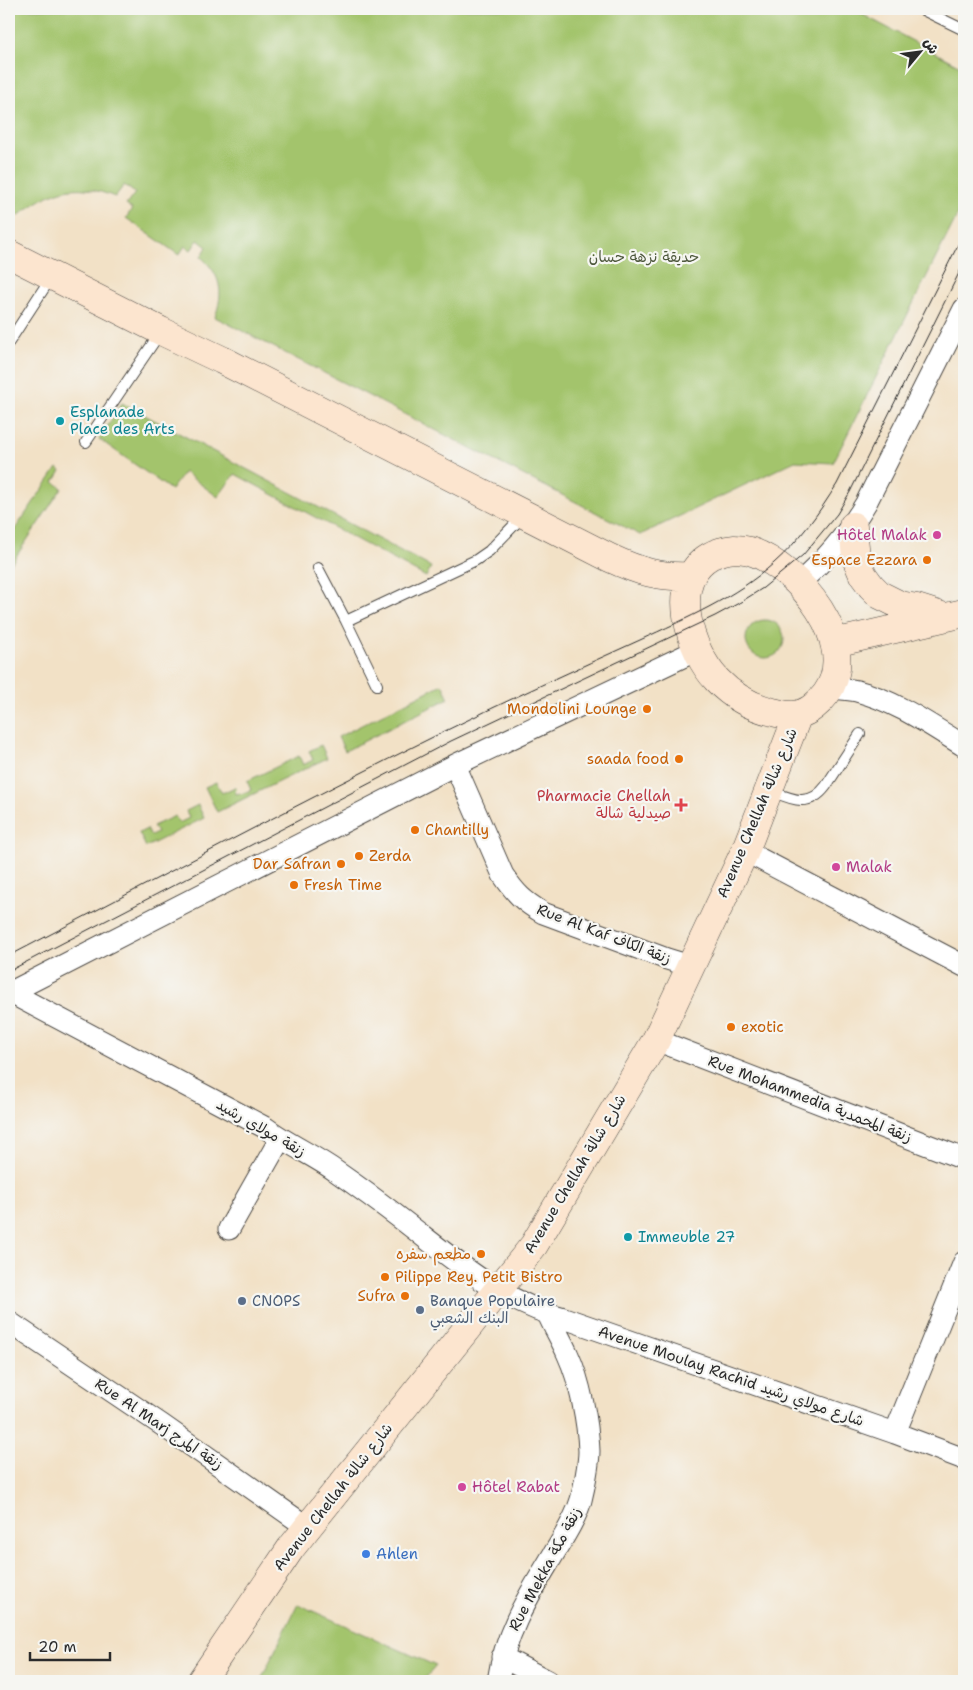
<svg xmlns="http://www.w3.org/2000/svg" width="973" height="1690" viewBox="0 0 973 1690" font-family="'Shantell Sans','Playpen Sans Arabic',sans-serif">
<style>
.green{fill:#a3c46c;stroke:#67784c}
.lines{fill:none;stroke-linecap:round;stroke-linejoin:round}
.lane-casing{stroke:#494642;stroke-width:12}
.street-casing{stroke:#494642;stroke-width:23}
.secondary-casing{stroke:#494642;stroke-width:29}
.lane{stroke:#fff;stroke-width:10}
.street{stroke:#fff;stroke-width:21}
.secondary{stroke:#fce5cf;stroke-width:28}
.tram{stroke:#2b2b2b;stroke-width:1}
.culture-dot{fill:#0f9aa8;stroke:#f6f6f2;stroke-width:2}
.hotel-dot{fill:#d1479c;stroke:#f6f6f2;stroke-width:2}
.food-dot{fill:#e8710a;stroke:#f6f6f2;stroke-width:2}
.health-dot{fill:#e0444e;stroke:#f6f6f2;stroke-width:2}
.service-dot{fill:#5c6f8a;stroke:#f6f6f2;stroke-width:2}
.shop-dot{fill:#3f7fe0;stroke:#f6f6f2;stroke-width:2}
.labels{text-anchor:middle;stroke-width:4.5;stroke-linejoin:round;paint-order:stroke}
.park-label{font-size:15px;fill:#4f593e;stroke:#f6f6f2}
.culture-label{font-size:15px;fill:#0d838f;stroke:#f6f6f2;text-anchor:start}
.hotel-label{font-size:15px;fill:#b23c85;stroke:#f6f6f2;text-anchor:start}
.food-label{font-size:15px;fill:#c56008;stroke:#f6f6f2;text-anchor:end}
.health-label{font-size:15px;fill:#be3a42;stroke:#f6f6f2;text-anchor:end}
.street-label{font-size:15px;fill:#2b2b2b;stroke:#f6f6f2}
.service-label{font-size:15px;fill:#4e5e75;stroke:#f6f6f2;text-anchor:start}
.shop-label{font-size:15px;fill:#366cbe;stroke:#f6f6f2;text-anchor:start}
</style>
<rect width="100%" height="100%" fill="#f6f6f2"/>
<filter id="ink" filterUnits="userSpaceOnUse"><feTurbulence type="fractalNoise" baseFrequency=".02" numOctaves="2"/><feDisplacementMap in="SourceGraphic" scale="10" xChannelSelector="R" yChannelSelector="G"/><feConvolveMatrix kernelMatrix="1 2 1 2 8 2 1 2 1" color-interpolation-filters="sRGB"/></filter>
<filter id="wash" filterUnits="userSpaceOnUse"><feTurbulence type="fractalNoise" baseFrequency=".0096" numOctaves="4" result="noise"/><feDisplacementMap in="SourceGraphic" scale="20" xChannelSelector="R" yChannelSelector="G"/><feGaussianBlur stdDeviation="1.12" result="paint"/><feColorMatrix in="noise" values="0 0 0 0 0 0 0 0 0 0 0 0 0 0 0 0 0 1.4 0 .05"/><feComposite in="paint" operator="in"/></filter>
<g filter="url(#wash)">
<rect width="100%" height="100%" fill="#f2e1c6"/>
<path class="green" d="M9,9H852L964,68V202L833,463L795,461L640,535L215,317C224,292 221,275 201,257L207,247L198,240L191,250L185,246L179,255L126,218L132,209L126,205L135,193L124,185L115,197C73,180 52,190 18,216L9,211Z
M122,403L431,567L426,577L235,474L218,497L184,472L171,490L99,439Z
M57,468L61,471L54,482L62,488L9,567V538Z
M746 639a19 19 0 1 1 38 0a19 19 0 1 1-38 0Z
M442,684L449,698L345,751L338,737Z
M321,745L327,758L217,812L205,787L216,782L222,793L235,787L237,789L235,791L236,794L240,793L241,794L251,790L247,781L299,756L303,765L313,760L309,751Z
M198,805L204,818L146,847L139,833L147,829L151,836L157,833L153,826L175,816L179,823L189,818L186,811Z
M298,1604L306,1608L436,1666L423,1681H260Z"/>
</g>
<g filter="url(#ink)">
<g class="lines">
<g class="lane-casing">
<path id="lane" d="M921,9L964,30
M9,342L52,276
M86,442L160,333
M318,568L346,621L377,685
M346,621L476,560L489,551L523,516
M769,790C791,799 809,809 826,786L860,734"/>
</g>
<g class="street-casing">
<path id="street" d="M799,583C827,559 847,535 866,503L964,309
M830,688C839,689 848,689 857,691C896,701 930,725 964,746
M455,765L503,875C516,894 523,901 543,913L667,959L690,966
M745,851L964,966
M9,992L266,1128C289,1145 315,1156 337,1172C360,1188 383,1205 405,1222C453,1259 504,1304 564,1318L895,1433L964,1459
M9,993L455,765L697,650
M656,1040L964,1159
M229,1229L280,1139
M9,1322L162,1425L307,1527
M895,1433L964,1262
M502,1657L548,1681
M498,1681C505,1634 526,1600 550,1560C561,1541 575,1521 581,1500C584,1488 589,1463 589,1451C588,1422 580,1381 568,1355C562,1341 554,1328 548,1314"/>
</g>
<g class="secondary-casing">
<path id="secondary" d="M9,254L161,331L222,360L610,558C638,571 660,578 691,576
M853,526L856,558L863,575L871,586L880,595L900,605L917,608L945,617
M735,549C740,549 745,550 750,551C798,567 862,644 826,694C820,702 809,712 799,714C791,716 780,714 773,712C752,707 732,696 717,680C690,652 667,581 710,556C717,552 726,550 735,549Z
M834,643L964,613
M201,1681L291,1548L534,1245L656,1040L745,851L798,715"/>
</g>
<use href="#lane" class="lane"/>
<use href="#street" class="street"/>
<use href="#secondary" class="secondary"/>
<path class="tram" d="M9,956C153,881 297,804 443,732C508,700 574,670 640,640C687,618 735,598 774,563C799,541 819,513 837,484L964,233
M9,971L451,741L715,616L739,603L763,588L803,555L837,514L850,492L964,263"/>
</g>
</g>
<g class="culture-dot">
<circle cx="60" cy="421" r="5"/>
<circle cx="628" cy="1237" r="5"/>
</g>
<g class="hotel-dot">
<circle cx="937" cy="535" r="5"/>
<circle cx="836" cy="867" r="5"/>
<circle cx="462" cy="1487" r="5"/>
</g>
<g class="food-dot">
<circle cx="927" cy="560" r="5"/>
<circle cx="647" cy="709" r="5"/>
<circle cx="679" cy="759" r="5"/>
<circle cx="415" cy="830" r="5"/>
<circle cx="359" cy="856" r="5"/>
<circle cx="341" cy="864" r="5"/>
<circle cx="294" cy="885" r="5"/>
<circle cx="731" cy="1027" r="5"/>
<circle cx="481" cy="1254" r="5"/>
<circle cx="385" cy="1277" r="5"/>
<circle cx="405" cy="1296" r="5"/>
</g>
<path class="health-dot" d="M678.5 797.5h5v5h5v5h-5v5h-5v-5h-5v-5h5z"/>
<g class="service-dot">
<circle cx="242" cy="1301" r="5"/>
<circle cx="420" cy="1310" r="5"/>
</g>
<circle class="shop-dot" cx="366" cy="1554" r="5"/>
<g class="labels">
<g class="park-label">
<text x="644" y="262">حديقة نزهة حسان</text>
</g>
<g class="culture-label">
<text x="70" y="417">Esplanade<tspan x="70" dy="17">Place des Arts</tspan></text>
<text x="638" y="1242">Immeuble 27</text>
</g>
<g class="hotel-label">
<text x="927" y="540" text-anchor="end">Hôtel Malak</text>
<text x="846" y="872">Malak</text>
<text x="472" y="1492">Hôtel Rabat</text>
</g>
<g class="food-label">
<text x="917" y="565">Espace Ezzara</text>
<text x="637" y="714">Mondolini Lounge</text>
<text x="669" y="764">saada food</text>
<text x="425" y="835" text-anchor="start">Chantilly</text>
<text x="369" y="861" text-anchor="start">Zerda</text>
<text x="331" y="869">Dar Safran</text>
<text x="304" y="890" text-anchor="start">Fresh Time</text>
<text x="741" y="1032" text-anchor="start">exotic</text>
<text x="471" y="1259">مطعم سفره</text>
<text x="395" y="1282" text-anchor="start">Pilippe Rey. Petit Bistro</text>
<text x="395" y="1301">Sufra</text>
</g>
<g class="health-label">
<text x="671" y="801">Pharmacie Chellah<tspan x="671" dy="17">صيدلية شالة</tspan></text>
</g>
<g class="street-label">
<text transform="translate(757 813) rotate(-67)" y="5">Avenue Chellah شارع شالة</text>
<text transform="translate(604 934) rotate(21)" y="5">Rue Al Kaf زنقة الكاف</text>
<text transform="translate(810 1099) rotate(21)" y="5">Rue Mohammedia زنقة المحمدية</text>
<text transform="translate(261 1128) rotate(30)" y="5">زنقة مولاي رشيد</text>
<text transform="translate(575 1174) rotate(-59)" y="5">Avenue Chellah شارع شالة</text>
<text transform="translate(731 1376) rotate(19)" y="5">Avenue Moulay Rachid شارع مولاي رشيد</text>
<text transform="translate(159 1424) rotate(34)" y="5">Rue Al Marj زنقة المرج</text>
<text transform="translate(333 1497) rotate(-52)" y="5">Avenue Chellah شارع شالة</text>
<text transform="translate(545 1569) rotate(-62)" y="5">Rue Mekka زنقة مكة</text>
</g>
<g class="service-label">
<text x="252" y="1306">CNOPS</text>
<text x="430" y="1306">Banque Populaire<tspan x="430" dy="17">البنك الشعبي</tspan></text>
</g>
<g class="shop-label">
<text x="376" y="1559">Ahlen</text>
</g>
</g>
<rect width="973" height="1690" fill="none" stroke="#f6f6f2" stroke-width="30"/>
<g transform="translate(920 52) rotate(61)" stroke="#f6f6f2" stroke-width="4" paint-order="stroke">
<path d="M0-4L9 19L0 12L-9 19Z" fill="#2b2b2b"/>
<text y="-8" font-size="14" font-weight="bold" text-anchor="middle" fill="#2b2b2b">ش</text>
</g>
<path d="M30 1652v8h80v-8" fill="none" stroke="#2b2b2b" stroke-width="2.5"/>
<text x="38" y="1652" font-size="15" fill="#2b2b2b" stroke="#f6f6f2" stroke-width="4" paint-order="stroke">20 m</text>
</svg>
